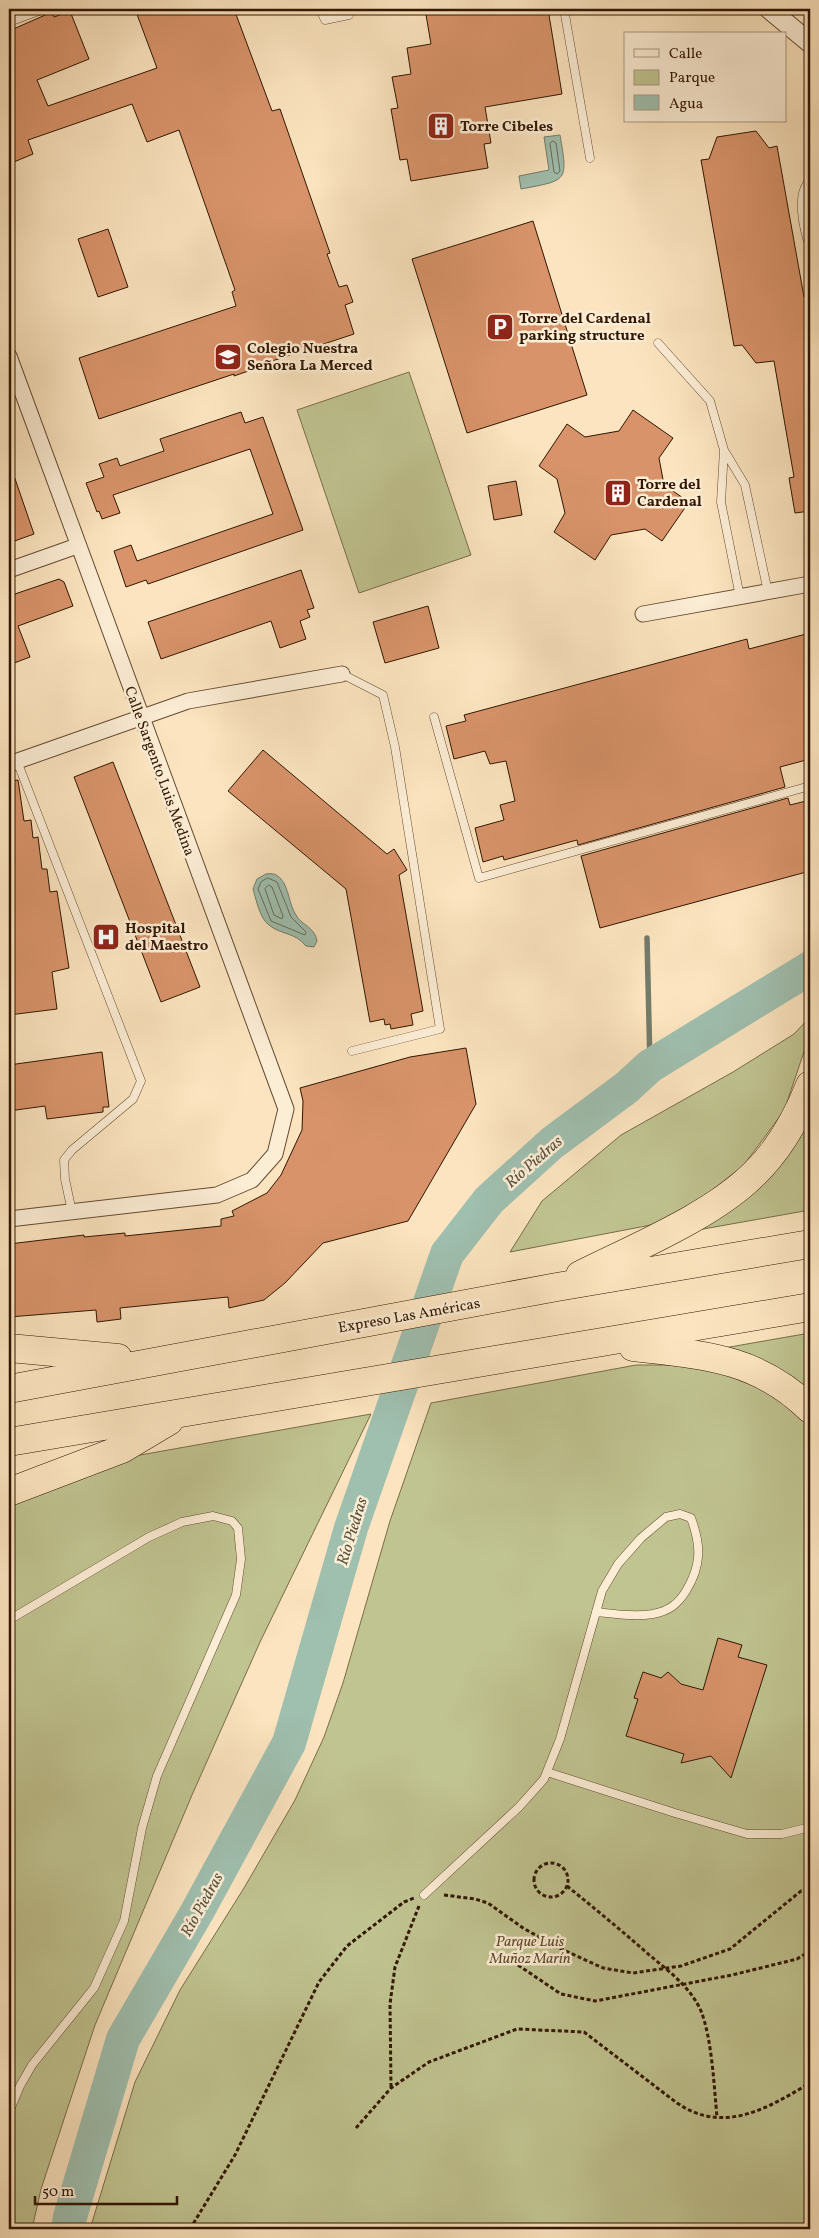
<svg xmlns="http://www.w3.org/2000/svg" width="819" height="2238" viewBox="0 0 819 2238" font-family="Vollkorn,serif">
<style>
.green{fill:#c0c491;stroke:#786d48}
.water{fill:#9fbfaf;stroke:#737b69}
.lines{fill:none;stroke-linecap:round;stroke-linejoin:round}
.shore{stroke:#686a58;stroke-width:1}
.stream{stroke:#737b69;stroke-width:5.5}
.river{stroke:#9fbfaf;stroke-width:34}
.building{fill:#d8936a;stroke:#311600}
.service-casing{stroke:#644a30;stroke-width:9}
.minor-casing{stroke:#644a30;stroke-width:17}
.tertiary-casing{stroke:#644a30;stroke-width:21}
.motorway-casing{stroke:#311600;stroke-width:29}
.path{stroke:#311600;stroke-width:3;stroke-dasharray:4 2.5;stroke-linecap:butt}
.service{stroke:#fcedd5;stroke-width:8}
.minor{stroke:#fcedd5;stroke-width:15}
.tertiary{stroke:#fcedd5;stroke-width:19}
.motorway{stroke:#fbe4bf;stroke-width:28}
.labels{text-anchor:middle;stroke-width:5;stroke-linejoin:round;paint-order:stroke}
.poi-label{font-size:15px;font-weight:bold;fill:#311600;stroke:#fcedd5;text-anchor:start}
.street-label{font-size:15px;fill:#311600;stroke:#fcedd5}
.park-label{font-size:15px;font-style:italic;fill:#5c4a2c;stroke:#fcedd5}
.water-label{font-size:16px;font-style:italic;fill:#58513d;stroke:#fcedd5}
</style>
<rect width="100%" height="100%" fill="#fbe4bf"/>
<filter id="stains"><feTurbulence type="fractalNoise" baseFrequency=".004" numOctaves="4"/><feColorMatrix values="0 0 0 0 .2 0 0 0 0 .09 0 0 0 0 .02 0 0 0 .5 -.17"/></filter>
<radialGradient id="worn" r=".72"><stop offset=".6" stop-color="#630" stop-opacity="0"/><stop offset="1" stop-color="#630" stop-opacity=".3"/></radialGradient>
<path class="green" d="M409,372L471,555L359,593L297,410Z
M810,1017V1034L784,1111L743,1166L685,1211L651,1225L510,1252L542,1201L621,1135L733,1072L794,1034Z
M810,1109V1210L692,1231Z
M810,1333V1394L724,1348Z
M636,1365H702L776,1395L810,1420V2229H90L135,2082L180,1990L244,1888L295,1800L324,1737L343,1683L390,1521L431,1403Z
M371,1414L260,1642L192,1795L95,2025L41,2189L32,2229H9V1500L112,1460Z"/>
<path class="water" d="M560,135C568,182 568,180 521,189L519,176L549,170L544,137Z
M266,874C272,873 277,874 281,879C289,888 289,905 296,915C301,925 315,927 317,941L314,947L306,946C295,932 281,935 269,925C260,919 256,899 253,889L257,879Z"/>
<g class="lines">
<path class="shore" d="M553,141L556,143L560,171L557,174L554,172L550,144Z
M268,878L277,882L291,917L306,932L305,935L271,921L258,889L261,882Z
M269,885L272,887L283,916L282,919L274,915L265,889Z"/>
<path class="stream" d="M647,938L650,1066"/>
<path class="river" d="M68,2229L70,2217L123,2039L197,1912L289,1743L351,1528L447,1254L489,1200L552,1143L626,1088L650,1066L810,968"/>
</g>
<path class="building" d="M135,9H234L272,111L280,109L330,253L327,254L339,287L347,285L353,302L345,305L354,334L260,365V367L234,376V374L99,419L79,358L236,306L232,292L235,290L179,130L147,142L132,104L28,140L33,154L9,164V114L15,111L9,95V31L52,12L54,17L70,11L89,59L37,80L48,106L157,68Z
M425,9H548L562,94L485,107L491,143L484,144L488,168L411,181L407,159L400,160L391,109L398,108L392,77L411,74L407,48L431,44Z
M756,131L769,148L777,146L804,297L810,295V511L795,513L789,478L794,477L774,361L756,363L742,345L734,346L701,160L709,159L717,137Z
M533,221L587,395L467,433L412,259Z
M108,229L128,287L98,297L78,239Z
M633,410L673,438L659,458L664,485L689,502L662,541L645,529L611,535L595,560L554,532L565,513L557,479L539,466L567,424L585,437L619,431Z
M241,412L245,423L263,417L303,530L148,584L146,580L126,587L114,551L131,545L137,561L273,514L250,449L113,495L120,513L102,519L99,511L97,512L86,483L104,477L99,464L117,458L120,466L164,451L160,439Z
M11,467L34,534L9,543V468Z
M516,481L522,515L494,520L488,486Z
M301,570L314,608L307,610L310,617L300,621L306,639L280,648L271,621L161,659L148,622Z
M59,579L64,582L73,606L18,626L30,657L9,665V596Z
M428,606L439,648L385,663L373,622Z
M810,633V759L780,767L785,787L578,845L577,840L504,860L503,856L483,862L475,828L504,820L500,805L515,801L506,761L490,764L485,751L454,759L446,726L466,721L464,715L747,639L749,649Z
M263,750L387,854L394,849L407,870L399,875L423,1011L411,1014L413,1025L391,1029L390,1024L385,1025L384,1019L370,1022L346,889L228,791Z
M113,762L200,987L161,1002L74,777Z
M18,780L24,821L31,820L33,838L38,837L42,869H47L50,892L57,891L69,968L52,972L57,1009L9,1015V781Z
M788,798L790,805L810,800V871L600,928L581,856Z
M466,1048L476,1104L408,1221L323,1243L285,1283L264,1300L229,1308L228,1297L120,1308L121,1319L97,1322L96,1310L9,1317V1278H11L9,1244L84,1235V1237L125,1233V1236L221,1226V1219L234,1216L232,1211L267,1193L281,1175L302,1130L303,1101L300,1088L410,1057Z
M102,1052L109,1107H103V1112L47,1119L45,1106L9,1111V1065Z
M718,1638L742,1645L738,1657L767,1665L731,1778L711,1756L681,1763L684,1754L626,1736L638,1699L634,1698L643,1672L661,1678L668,1672L681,1684L703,1690Z"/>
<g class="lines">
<g class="service-casing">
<path id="service" d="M320,9L325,20L349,15L347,9
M564,9L590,158
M9,22L44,9
M810,181C795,193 804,231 810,247
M658,343L710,401L724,450
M740,597L721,502L724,450L745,485L768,592
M342,674L383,695L395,747L440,1029L352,1051
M434,717L479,878L810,786
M17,761L141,1081L133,1099L72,1150L64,1160L65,1179L72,1212
M9,1620L149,1537L182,1522L213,1516L232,1521L238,1528L241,1559L236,1595L157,1776L142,1828L124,1921L94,1988L32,2065L20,2086L9,2112
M547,1772L675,1813L747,1834H782L810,1827
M424,1895L519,1807L544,1779L560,1739L602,1591L618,1564L641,1538L666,1517L680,1514L691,1518C701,1545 702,1565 686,1591C678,1604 669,1611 653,1614C634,1617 615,1614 596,1612"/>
</g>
<g class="minor-casing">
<path id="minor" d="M9,356L286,1109L275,1154L252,1180L217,1195L9,1219
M9,570L77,546
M643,614L810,584
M9,764L188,701L342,674"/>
</g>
<g class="tertiary-casing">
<path id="tertiary" d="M769,9L810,43"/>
</g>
<g class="motorway-casing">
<path id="motorway" d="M580,1275C634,1248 712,1216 754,1174C780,1149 797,1118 810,1085
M633,1347C703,1355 756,1357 810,1409
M9,1348L118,1358
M9,1389L557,1287L810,1244
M9,1442L810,1307
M9,1492L122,1449L169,1421"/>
</g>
<path class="path" d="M534 1880a17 17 0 1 1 34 0a17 17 0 1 1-34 0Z
M567,1886C594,1908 621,1930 647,1953C667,1970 690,1986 701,2011C712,2039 714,2086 717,2117
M444,1895L475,1899L488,1903L523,1928L557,1947L603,1968L633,1973L681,1966L730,1949L801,1891H810
M518,1965L561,1994L595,2001L732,1975L797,1959L810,1951
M391,2087L390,2004L395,1967L419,1906
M356,2128L391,2088L429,2062L517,2029L584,2032L677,2103C724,2135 768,2108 810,2083
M190,2229L235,2155L319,1982L347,1946L404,1902L414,1898
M793,2229L810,2223"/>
<use href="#service" class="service"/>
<use href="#minor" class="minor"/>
<use href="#tertiary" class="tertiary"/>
<use href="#motorway" class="motorway"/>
</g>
<defs>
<g id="building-square" transform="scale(1.4375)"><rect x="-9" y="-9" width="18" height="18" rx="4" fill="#8f2418" stroke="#fcedd5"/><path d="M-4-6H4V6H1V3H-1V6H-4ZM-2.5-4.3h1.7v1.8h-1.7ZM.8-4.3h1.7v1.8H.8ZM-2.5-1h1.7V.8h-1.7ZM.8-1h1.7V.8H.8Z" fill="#fff"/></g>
<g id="parking-square" transform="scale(1.4375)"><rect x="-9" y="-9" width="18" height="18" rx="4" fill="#8f2418" stroke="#fcedd5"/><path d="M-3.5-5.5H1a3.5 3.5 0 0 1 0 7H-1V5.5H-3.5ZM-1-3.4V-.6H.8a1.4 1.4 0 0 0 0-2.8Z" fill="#fff"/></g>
<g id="school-square" transform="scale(1.4375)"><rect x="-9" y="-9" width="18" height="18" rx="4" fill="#8f2418" stroke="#fcedd5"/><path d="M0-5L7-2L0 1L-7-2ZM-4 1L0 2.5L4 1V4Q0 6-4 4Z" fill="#fff"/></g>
<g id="hospital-square" transform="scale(1.4375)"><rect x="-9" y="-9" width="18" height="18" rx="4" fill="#8f2418" stroke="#fcedd5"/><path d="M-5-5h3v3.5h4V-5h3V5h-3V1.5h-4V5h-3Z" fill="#fff"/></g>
</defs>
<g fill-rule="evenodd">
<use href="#building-square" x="441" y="126"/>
<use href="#parking-square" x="500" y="327"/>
<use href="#school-square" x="228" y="357"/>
<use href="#building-square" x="618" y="493"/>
<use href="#hospital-square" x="106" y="937"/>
</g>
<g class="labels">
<g class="poi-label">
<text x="460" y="131">Torre Cibeles</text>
<text x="519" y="323">Torre del Cardenal<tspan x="519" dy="17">parking structure</tspan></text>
<text x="247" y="353">Colegio Nuestra<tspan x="247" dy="17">Señora La Merced</tspan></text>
<text x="637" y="489">Torre del<tspan x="637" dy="17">Cardenal</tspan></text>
<text x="125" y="933">Hospital<tspan x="125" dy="17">del Maestro</tspan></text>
</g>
<g class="street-label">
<text transform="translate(160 771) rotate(70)" y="5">Calle Sargento Luis Medina</text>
<text transform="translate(409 1315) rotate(-10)" y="5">Expreso Las Américas</text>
</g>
<g class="park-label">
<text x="530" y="1946">Parque Luis<tspan x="530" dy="17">Muñoz Marín</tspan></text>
</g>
<g class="water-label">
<text transform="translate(533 1161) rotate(-41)" y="6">Río Piedras</text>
<text transform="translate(351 1531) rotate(-73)" y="6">Río Piedras</text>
<text transform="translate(201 1904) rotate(-61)" y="6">Río Piedras</text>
</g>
</g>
<rect width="819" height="2238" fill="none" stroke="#fbe4bf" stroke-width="30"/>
<rect x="10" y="10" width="799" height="2218" fill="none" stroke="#311600" stroke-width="2.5"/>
<rect x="15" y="15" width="789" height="2208" fill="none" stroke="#311600"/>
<rect x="624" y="32" width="162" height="90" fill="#fcedd5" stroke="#ab9780"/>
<rect x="634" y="49" width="25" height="8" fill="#fcedd5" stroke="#ab9780"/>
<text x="669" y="58" font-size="15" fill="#311600">Calle</text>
<rect x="634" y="70" width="25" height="15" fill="#c0c491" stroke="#ab9780"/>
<text x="669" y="82" font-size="15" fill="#311600">Parque</text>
<rect x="634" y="95" width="25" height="15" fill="#9fbfaf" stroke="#ab9780"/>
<text x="669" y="108" font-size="15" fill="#311600">Agua</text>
<path d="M35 2196v8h142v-8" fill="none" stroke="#311600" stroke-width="2.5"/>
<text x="42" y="2196" font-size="15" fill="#311600" stroke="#fcedd5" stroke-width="4" paint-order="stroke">50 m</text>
<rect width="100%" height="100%" filter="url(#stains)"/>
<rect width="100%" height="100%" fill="url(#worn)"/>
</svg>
